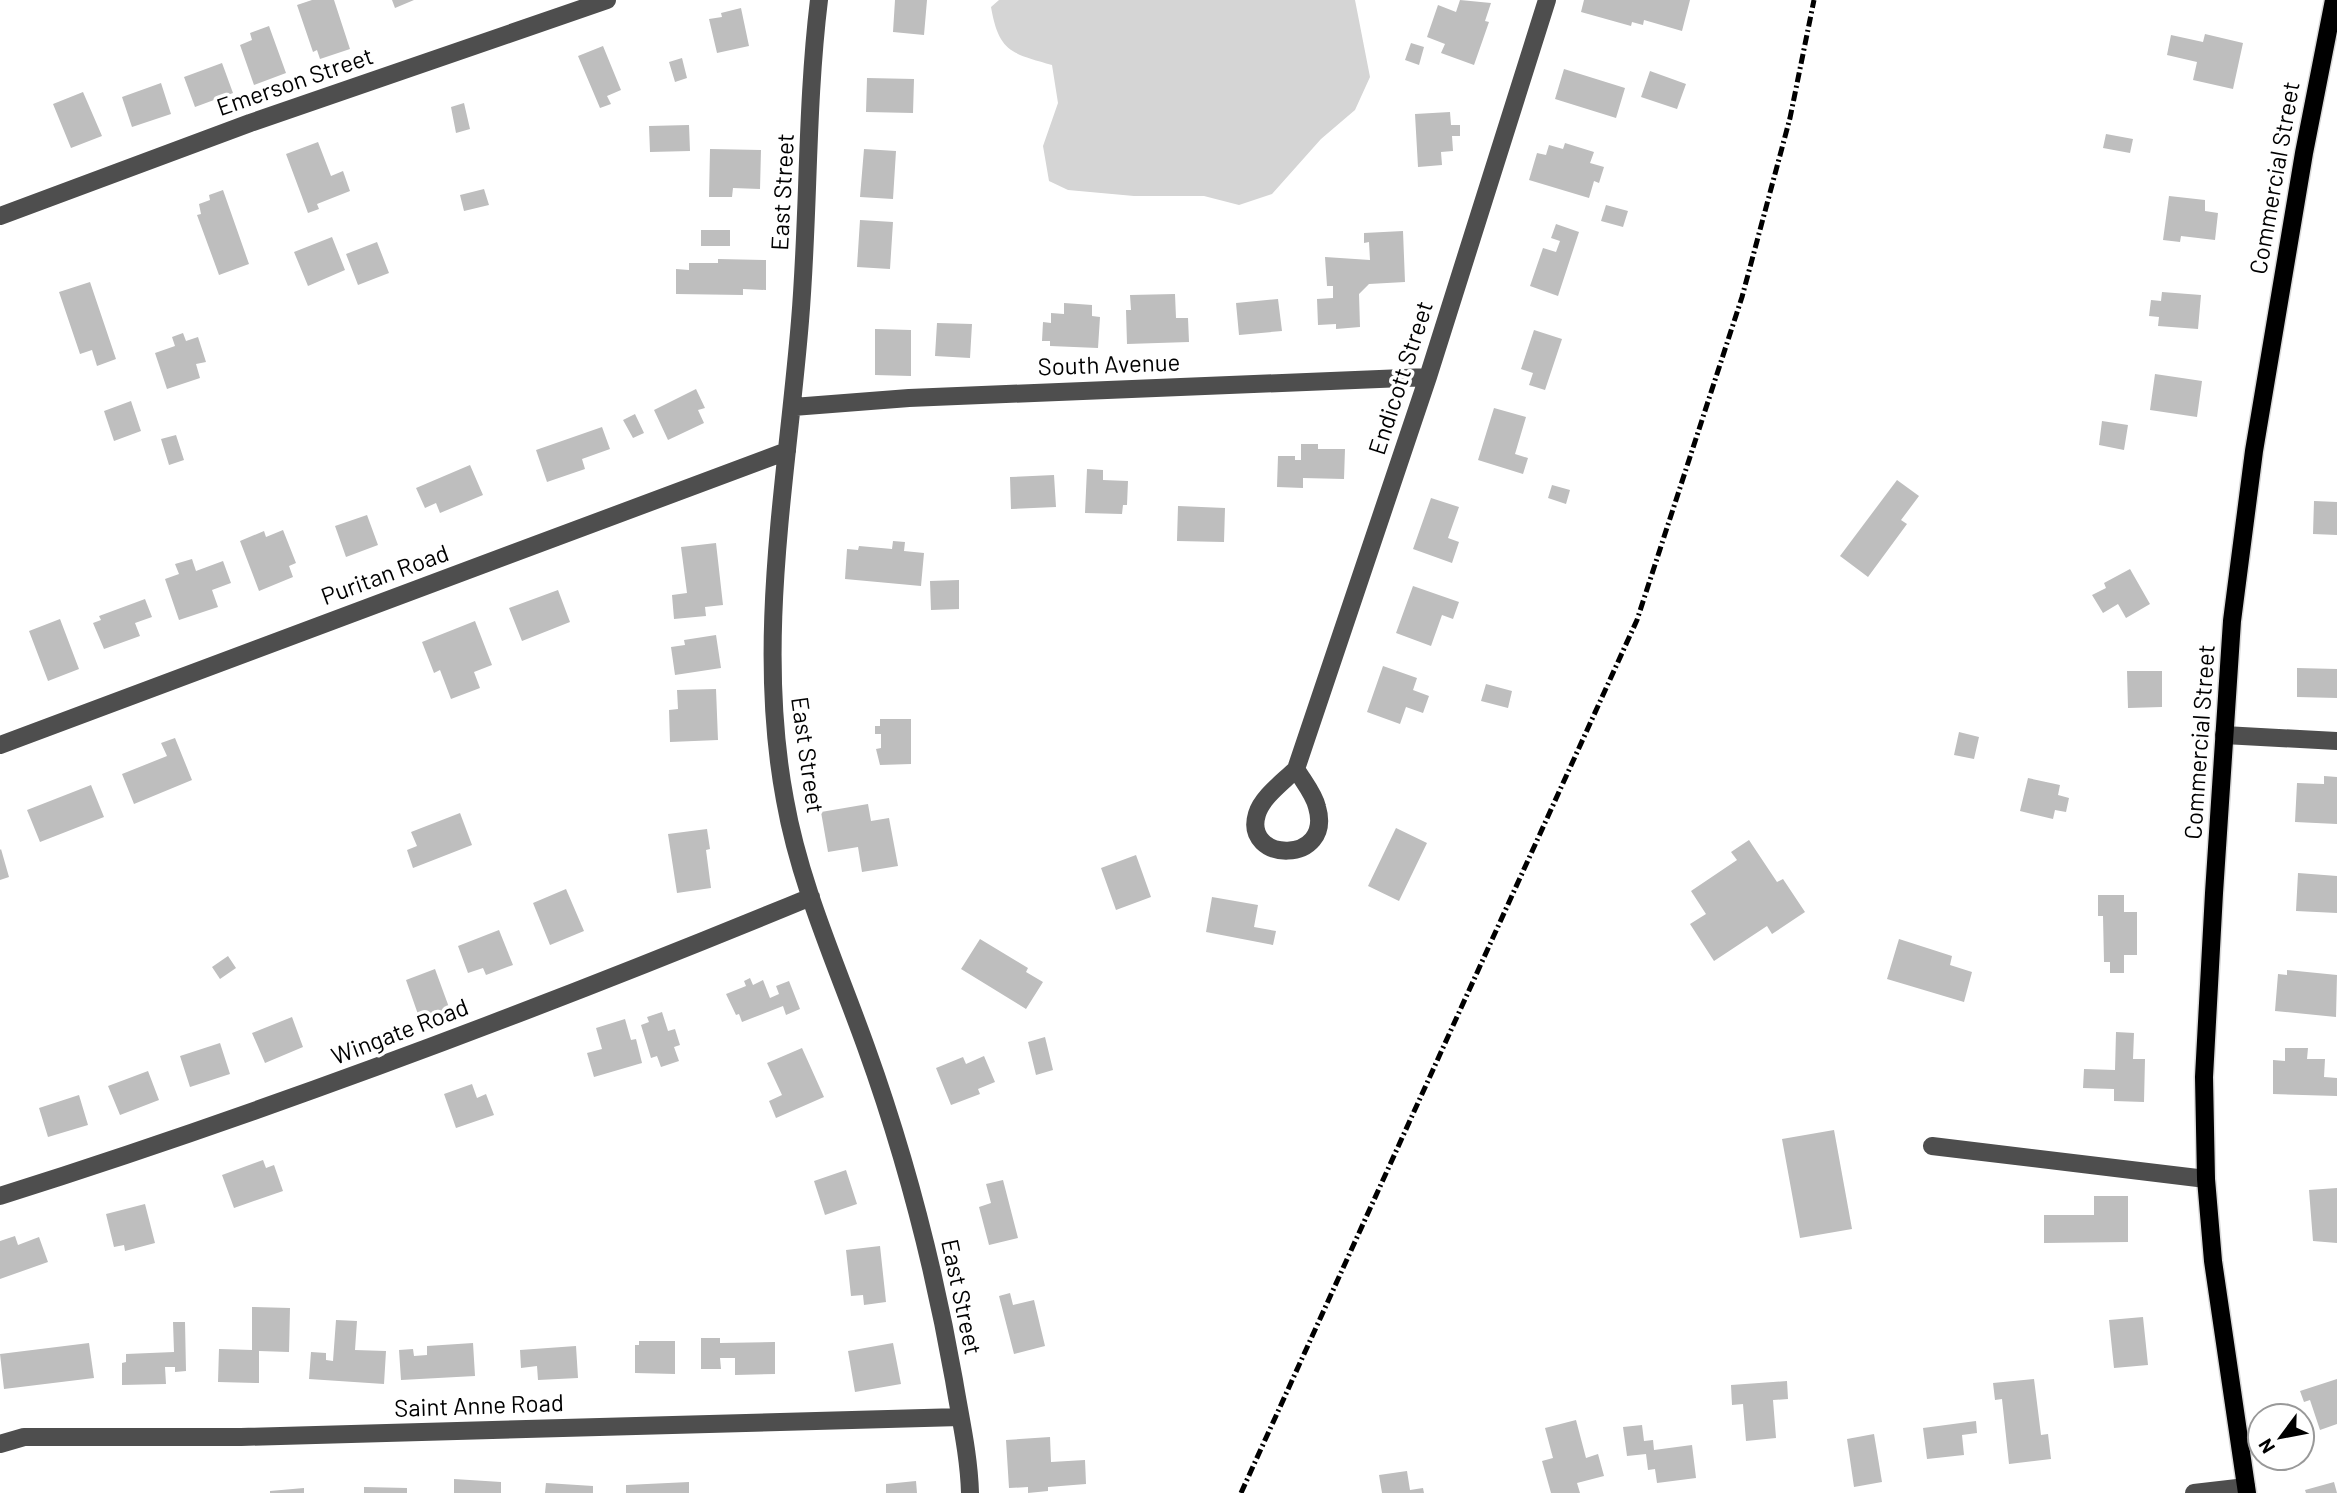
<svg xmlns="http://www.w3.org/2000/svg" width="2337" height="1493" viewBox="0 0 2337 1493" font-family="Barlow,sans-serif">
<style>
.green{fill:#d5d5d5}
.building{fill:#bebebe}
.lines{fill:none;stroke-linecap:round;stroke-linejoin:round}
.major-casing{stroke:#dbdbdb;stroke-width:21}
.minor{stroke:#4e4e4e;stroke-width:18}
.major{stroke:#000;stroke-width:18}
.rail{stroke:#000;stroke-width:5;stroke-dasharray:10 3.5 2 3.5;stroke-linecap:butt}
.labels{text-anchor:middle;stroke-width:7;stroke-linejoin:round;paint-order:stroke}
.street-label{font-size:24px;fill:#000;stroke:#fff}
</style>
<rect width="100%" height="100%" fill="#fff"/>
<path class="green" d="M999,0H1355L1370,77L1355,110L1321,139L1272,194L1239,205L1204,196H1134L1068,190L1049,181L1043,146L1058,103L1052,65C1012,53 999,53 991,7Z"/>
<path class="building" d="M312,0H334L350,49L320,59L317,50L313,52L297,5Z
M392,0H414L395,8Z
M895,0H927L924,35L893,32Z
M1460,0L1491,3L1485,21L1489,22L1474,65L1441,53L1445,44L1427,37L1438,5L1456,12Z
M1584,0H1690L1682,31L1644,20L1643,25L1632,22L1631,26L1581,12Z
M741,8L749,46L717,53L709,19L722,17L721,13Z
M269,26L286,73L254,85L240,45L252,40L250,33Z
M2205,34L2243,43L2233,89L2193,80L2197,62L2167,55L2171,35L2203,42Z
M1411,43L1424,47L1419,65L1405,60Z
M603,46L621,90L607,96L611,104L600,108L578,56Z
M682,58L687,78L675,82L669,62Z
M222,63L233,93L195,107L184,77Z
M1564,69L1625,88L1616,118L1555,99Z
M1650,71L1686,84L1677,109L1641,97Z
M867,78L914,79L913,113L866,112Z
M161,83L171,114L132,127L122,97Z
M83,92L102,136L71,148L53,104Z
M464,103L470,129L456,133L451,107Z
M1450,112L1451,125H1460V136H1452L1453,151L1441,152L1442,165L1418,167L1415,114Z
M689,125L690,151L650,152L649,126Z
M2106,134L2133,139L2130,153L2103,148Z
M318,142L331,176L343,171L350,191L317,204L319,209L308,213L286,154Z
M1565,143L1594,152L1590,163L1604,167L1599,183L1594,181L1589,198L1529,180L1537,153L1546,155L1549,145L1563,149Z
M710,149L761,150L760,189L733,188L732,197H709Z
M864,149L896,151L893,199L860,197Z
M484,189L489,205L464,211L460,195Z
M223,190L249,264L219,275L197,215L201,214L199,204L210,200L209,195Z
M2169,196L2205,200V211L2218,213L2215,240L2181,236L2180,242L2163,240Z
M1606,205L1628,211L1623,227L1601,221Z
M860,220L893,222L890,269L857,267Z
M1556,224L1579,232L1558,296L1530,286L1543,248L1556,252L1560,241L1551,238Z
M701,230H730V246H701Z
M1403,231L1405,282L1369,284L1359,294L1360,327L1336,329V324L1318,325L1317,299L1333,298V286H1327L1325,257L1370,260L1369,242L1364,243V233Z
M332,237L345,270L308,286L294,252Z
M377,242L389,273L358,285L346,254Z
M718,259L766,260V290L743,289V295L676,294V269L689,270V263H718Z
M90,282L116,359L97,366L92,350L80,354L59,292Z
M2162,292L2201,295L2198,329L2158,326L2159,317L2149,316L2151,300L2161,301Z
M1175,294L1176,318H1188L1189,342L1127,344L1126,310H1131L1130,295Z
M1278,299L1282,331L1239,335L1236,303Z
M1064,303L1092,305V316L1100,317L1098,348L1050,346V341H1042L1043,322L1051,323V313L1064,314Z
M937,323L972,324L970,358L935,356Z
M875,329L911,330V376L875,375Z
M1534,330L1562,339L1545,390L1529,385L1533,373L1521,369Z
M183,333L186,341L198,337L206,362L196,364L200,378L167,389L155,353L175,346L172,337Z
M2155,374L2202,381L2197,417L2150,410Z
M696,389L705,408L698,410L704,423L668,440L654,410Z
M131,401L141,431L114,441L104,411Z
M1494,408L1526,417L1515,454L1528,458L1523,474L1478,460Z
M635,414L644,433L633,438L623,420Z
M2102,421L2128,425L2124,450L2099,445Z
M602,427L610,449L582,459L585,469L547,482L536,450Z
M176,435L184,460L169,465L161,439Z
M1301,444H1318V449H1345L1344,479L1303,478V488L1277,487L1278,456H1295V460H1301Z
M470,465L483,495L440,513L436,503L425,508L416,488Z
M1087,469L1103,470V480L1128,481L1127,505H1123L1122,514L1085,513Z
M1054,475L1056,507L1011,509L1010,477Z
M1897,480L1919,496L1901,520L1907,524L1868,577L1840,556Z
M1552,485L1570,490L1566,504L1548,498Z
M1431,498L1459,507L1448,538L1459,542L1452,563L1413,549Z
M2314,501L2337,502V535L2313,534Z
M1178,506L1225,508L1224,542L1177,541Z
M367,515L378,545L346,557L335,526Z
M283,530L296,563L289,566L293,577L259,591L240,541L264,531L266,537Z
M893,541L905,542L904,551L924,553L921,586L845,579L847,549L858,550L859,546L892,549Z
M716,543L723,605L705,607L706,616L674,619L672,595L687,593L681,547Z
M192,559L196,571L223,561L231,583L212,590L218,607L179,620L165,579L179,574L175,564Z
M2130,569L2150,604L2126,618L2118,604L2103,613L2092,595L2106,588L2104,583Z
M959,580V609L931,610L930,581Z
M1413,586L1459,602L1453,619L1442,615L1431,646L1396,633Z
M558,590L570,622L522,641L509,608Z
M145,599L152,617L135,623L140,636L104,649L93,623L101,620L99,616Z
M60,619L79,669L48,681L29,631Z
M475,621L492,665L474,672L480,688L451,699L440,670L434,673L422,642Z
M716,635L721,668L675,675L671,647L685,645L684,640Z
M1383,666L1417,678L1413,690L1429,696L1423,713L1406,707L1400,724L1367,712Z
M2297,668L2337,669V698L2297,697Z
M2127,671H2162V707L2128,708Z
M1486,684L1512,691L1508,708L1481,701Z
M716,689L718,740L670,742L669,710L678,709L677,690Z
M880,719H911V764L880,765L876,749L881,748V734H875V726H880Z
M1959,732L1979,737L1974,759L1954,755Z
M175,738L192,780L134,804L122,774L167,756L161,743Z
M2324,776L2337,777V824L2295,822L2297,783L2324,784Z
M2028,778L2060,785L2058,795L2069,798L2066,812L2055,810L2053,819L2020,811Z
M91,785L104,817L40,842L27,810Z
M868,804L871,821L889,818L898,866L862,872L858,847L828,852L821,812Z
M460,813L472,845L413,868L407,850L417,846L411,832Z
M1396,828L1427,843L1399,901L1368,886Z
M707,829L710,849L706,850L711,888L677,893L668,834Z
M1749,840L1777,882L1783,879L1805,912L1772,934L1767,926L1714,961L1690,924L1706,914L1691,891L1737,860L1731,852Z
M1,849L9,877L0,880V850Z
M1136,855L1151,897L1116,910L1101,868Z
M2298,873L2337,876V913L2296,911Z
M566,889L584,931L550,945L533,903Z
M2098,895H2124V912H2137V955H2124V973H2110V962H2104L2103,916H2098Z
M1212,897L1258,905L1254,927L1276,931L1273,945L1206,932Z
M499,930L513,965L486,975L483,968L468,973L458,946Z
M980,939L1028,968L1026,972L1043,982L1026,1009L961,969Z
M1899,939L1952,956L1950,965L1972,972L1964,1002L1887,979Z
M228,956L236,968L220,979L212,967Z
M435,969L450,1010L420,1020L406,980Z
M2287,970L2337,975L2336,1017L2275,1011L2278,974L2287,975Z
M750,978L753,985L763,980L770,998L779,994L776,986L789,981L800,1009L786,1015L783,1006L742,1022L739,1014L736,1015L726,994L746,986L744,981Z
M662,1012L668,1031L675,1029L680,1045L674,1047L679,1061L661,1067L657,1056L651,1058L641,1025L649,1022L647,1017Z
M292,1017L303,1047L265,1063L252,1033Z
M625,1019L631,1040L636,1039L642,1063L594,1077L587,1053L602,1049L596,1028Z
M2116,1032L2134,1033L2133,1059H2145L2144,1102L2114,1101V1089L2083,1088L2084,1069L2115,1070Z
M1045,1037L1053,1070L1036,1075L1028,1042Z
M220,1043L230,1074L190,1087L180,1056Z
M802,1048L824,1097L776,1118L769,1101L782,1095L767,1063Z
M2285,1048H2308L2307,1059H2325L2324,1077L2337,1078V1096L2273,1094V1060L2285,1061Z
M984,1056L995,1082L978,1089L980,1094L951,1105L936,1068L963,1057L966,1064Z
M148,1071L159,1100L120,1115L108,1086Z
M472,1084L477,1098L486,1094L494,1115L456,1128L444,1094Z
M79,1095L88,1125L48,1137L39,1108Z
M1834,1130L1852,1229L1800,1238L1782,1139Z
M263,1160L266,1168L274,1165L283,1191L234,1208L222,1175Z
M846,1170L857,1204L825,1215L814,1181Z
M1003,1180L1018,1238L989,1245L979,1207L991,1203L986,1184Z
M2337,1188V1243L2313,1241L2309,1190Z
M2094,1196H2128V1242L2044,1243V1215H2094Z
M145,1204L155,1243L125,1251L124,1245L114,1247L106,1214Z
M15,1236L18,1245L39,1237L48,1262L0,1279V1241Z
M880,1246L886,1302L864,1305L863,1295L851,1296L846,1250Z
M1010,1293L1013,1305L1034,1300L1045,1346L1014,1354L999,1296Z
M252,1307L290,1308L289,1352L259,1351V1383L218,1382L219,1349L252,1350Z
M2143,1317L2148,1365L2114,1368L2109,1320Z
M336,1320L357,1321L355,1350L386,1351L384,1384L309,1379L311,1352L326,1353V1360L333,1361Z
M173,1322H185L186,1371L175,1372V1367H165L166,1384L122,1385V1363L126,1362V1354L174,1352Z
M701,1338H720V1343L775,1342V1374L735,1375V1358H720L721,1369H701Z
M639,1341H675V1374L635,1373V1345H639Z
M89,1343L94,1378L4,1389L0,1354Z
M473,1343L475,1376L401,1380L399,1350L413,1349L414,1356L427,1355V1346Z
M893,1343L901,1384L855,1392L848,1351Z
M576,1346L578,1378L538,1380L537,1366L521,1368L520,1350Z
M2034,1379L2041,1435L2048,1434L2051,1459L2009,1464L2002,1399L1995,1400L1993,1383Z
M2337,1379V1424L2320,1430L2310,1400L2304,1402L2300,1391Z
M1787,1381L1788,1399L1773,1400L1776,1438L1746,1441L1743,1404L1732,1405L1731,1385Z
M1576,1420L1586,1458L1598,1454L1604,1476L1577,1483L1580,1493H1551L1542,1461L1553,1458L1545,1428Z
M1976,1421L1977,1433L1962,1435L1964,1455L1927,1459L1923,1428Z
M1642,1425L1644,1441L1653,1440L1654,1450L1692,1445L1696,1478L1657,1483L1655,1469L1648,1470L1646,1454L1627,1456L1623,1427Z
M1874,1434L1882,1482L1854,1487L1847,1439Z
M1050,1437L1051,1462L1085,1460L1086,1484L1048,1487V1491L1028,1493V1487L1009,1488L1006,1440Z
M1407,1471L1410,1490L1423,1488L1424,1493H1382L1379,1475Z
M454,1479L501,1482V1493H454Z
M916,1481L917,1493H886V1484Z
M689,1482V1493H626V1485Z
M2334,1482L2337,1493H2306L2305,1490Z
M546,1483L593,1486V1493H545Z
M364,1487L407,1488V1493H364Z
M304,1488V1493H270V1491Z"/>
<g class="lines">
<g class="major-casing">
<path id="major" d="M2247,1493L2213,1261L2206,1179L2204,1077L2214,893L2232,621L2254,451L2304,153L2334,0"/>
</g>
<path class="minor" d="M819,0C806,106 809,214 800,321C787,480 755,641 785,800C800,885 837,966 866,1047C905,1155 934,1267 954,1380C960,1417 969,1455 970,1493
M0,216L250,123L607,0
M793,407L909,398L1428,377
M2224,735L2337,741
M0,745L787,451
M1296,769C1303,781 1314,794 1317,807C1334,865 1242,863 1257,814C1262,797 1283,782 1296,769L1428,377L1547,0
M1932,1146L2206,1179
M0,1196C275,1109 544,1007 811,897
M0,1444L24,1437H241L960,1417
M2194,1493L2246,1487"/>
<use href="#major" class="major"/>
<path class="rail" d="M1241,1493L1637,620L1742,297L1790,118L1814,0"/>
</g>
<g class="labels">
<g class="street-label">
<text transform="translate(295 82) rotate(-19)" y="8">Emerson Street</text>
<text transform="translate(2275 178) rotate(-80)" y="8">Commercial Street</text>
<text transform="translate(783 192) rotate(-87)" y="8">East Street</text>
<text transform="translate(1109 365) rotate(-2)" y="8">South Avenue</text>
<text transform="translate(1401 378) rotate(-72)" y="8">Endicott Street</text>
<text transform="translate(385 575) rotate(-20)" y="8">Puritan Road</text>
<text transform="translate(2200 742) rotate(-86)" y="8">Commercial Street</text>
<text transform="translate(807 755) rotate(82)" y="8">East Street</text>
<text transform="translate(400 1032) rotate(-21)" y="8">Wingate Road</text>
<text transform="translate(961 1297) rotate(78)" y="8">East Street</text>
<text transform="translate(479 1406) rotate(-2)" y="8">Saint Anne Road</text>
</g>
</g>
<g transform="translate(2281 1437) rotate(238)"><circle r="33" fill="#ffffff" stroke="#999999" stroke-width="2"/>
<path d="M0-5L12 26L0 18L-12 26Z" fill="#000000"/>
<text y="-10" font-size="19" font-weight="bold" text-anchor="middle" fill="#000000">N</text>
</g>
</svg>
